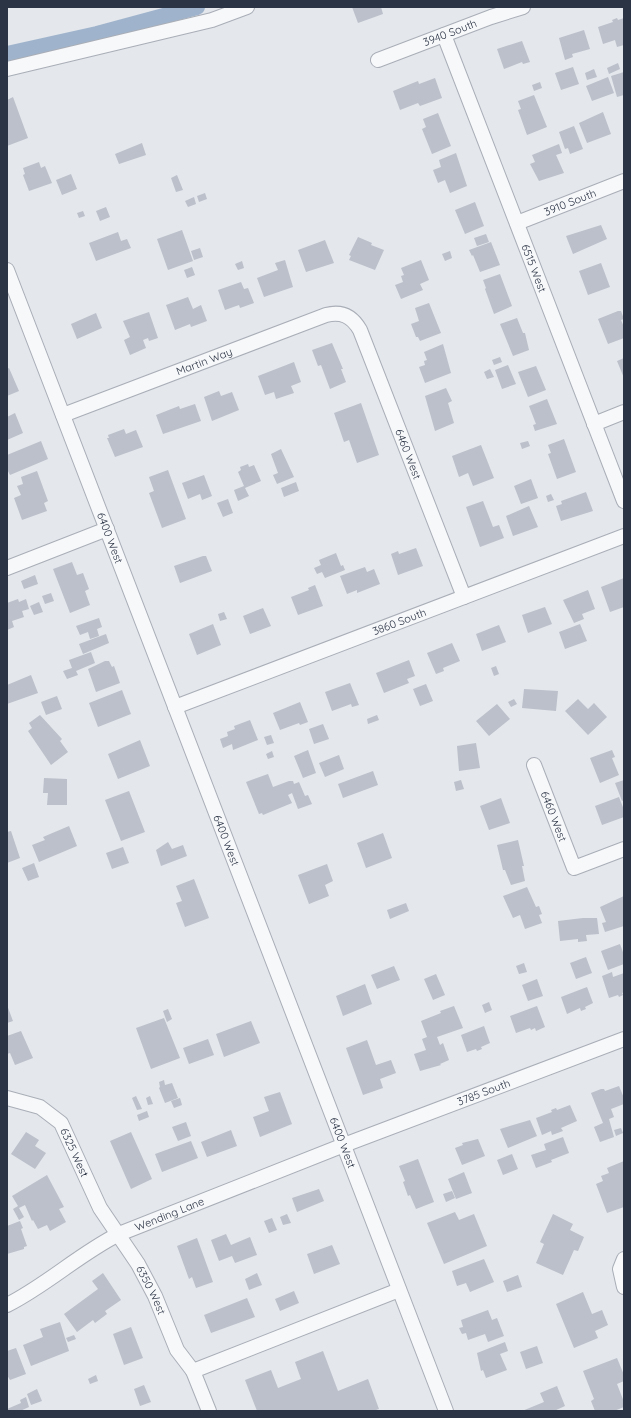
<svg xmlns="http://www.w3.org/2000/svg" width="631" height="1418" viewBox="0 0 631 1418" font-family="Quicksand,sans-serif">
<style>
.lines{fill:none;stroke-linecap:round;stroke-linejoin:round}
.canal{stroke:#9fb4cc;stroke-width:16}
.building{fill:#bbc0ca}
.minor-casing{stroke:#a9aeb7;stroke-width:16}
.minor{stroke:#f7f8fa;stroke-width:14}
.labels{text-anchor:middle;stroke-width:4;stroke-linejoin:round;paint-order:stroke}
.street-label{font-size:11px;fill:#2b3445;stroke:#f4f6f9}
</style>
<rect width="100%" height="100%" fill="#e4e7ec"/>
<g class="lines">
<path class="canal" d="M7,54L97,34L197,7"/>
</g>
<path class="building" d="M352,7H381L383,14L358,23Z
M617,18L618,20L624,18V45L617,47L615,40L603,44L598,27L613,22L612,20Z
M584,30L590,49L572,54L573,57L565,60L559,38Z
M522,41L530,62L523,64L522,62L504,69L497,49Z
M618,63L620,69L609,74L607,68Z
M573,67L579,84L561,90L555,73Z
M594,69L597,77L587,80L585,73Z
M624,72V95L617,97L611,76Z
M608,77L614,93L592,101L586,86Z
M435,78L442,98L420,106L418,103L400,110L393,91L418,81L419,84Z
M540,82L542,88L534,91L532,85Z
M534,95L547,127L527,135L518,110L521,109L518,101Z
M13,97L28,138L7,146V100Z
M603,112L611,134L587,143L579,123Z
M438,113L451,146L432,154L422,129L426,127L423,119Z
M574,126L583,149L570,154L568,148L565,149L559,132Z
M142,143L146,155L119,164L115,154Z
M559,144L562,153L556,155L564,173L539,181L530,164L535,162L532,155Z
M456,153L467,186L450,193L445,180L438,183L433,170L441,167L439,160Z
M39,162L41,168L45,166L52,183L29,191L23,175L25,174L23,168Z
M71,174L77,189L62,195L56,180Z
M177,175L183,190L176,192L171,178Z
M205,193L207,199L199,202L197,196Z
M194,197L196,204L188,207L185,201Z
M475,202L484,226L465,234L455,210Z
M106,207L110,217L100,221L96,211Z
M83,211L85,216L79,218L77,213Z
M601,225L607,239L573,254L566,236Z
M182,230L193,261L168,270L157,239Z
M118,232L121,241L127,239L131,248L96,261L89,243Z
M486,234L489,242L477,246L474,238Z
M358,237L372,243L371,245L384,250L375,270L349,260L351,256L349,255Z
M325,240L334,263L306,272L298,250Z
M491,242L500,265L480,272L473,255L472,256L469,250Z
M200,248L203,257L194,260L191,251Z
M450,251L452,258L445,261L442,254Z
M285,260L293,287L264,297L257,278L278,270L275,263Z
M421,260L429,280L420,284L423,290L401,299L395,285L403,282L401,276L404,275L401,268Z
M242,261L244,268L238,270L235,264Z
M601,263L610,287L588,295L579,271Z
M192,267L195,275L187,278L184,270Z
M500,274L512,306L494,314L485,289L486,288L483,280Z
M241,282L244,289L248,288L254,303L240,308L239,305L225,310L218,290Z
M188,297L193,309L201,305L207,321L191,327L190,324L175,330L166,305Z
M429,303L441,333L420,341L418,337H416L411,324L419,321L415,308Z
M618,311H621L624,319L621,320L624,327V338L608,344L598,319Z
M149,312L158,338L149,341L148,338L143,340L146,348L130,355L124,340L130,337L123,321Z
M96,313L102,328L77,339L71,324Z
M517,318L523,333H525L529,350L513,356L500,324Z
M332,343L343,369H341L346,382L330,389L321,365L318,366L312,350Z
M443,344L451,373L425,383L419,367L425,365L424,361L427,360L424,352Z
M500,357L502,362L494,365L492,360Z
M624,358V378L617,361Z
M294,362L301,382L291,386L294,393L276,399L274,392L265,395L258,376Z
M508,365L516,384L502,389L495,370Z
M536,366L546,390L528,397L518,372Z
M9,368L19,391L7,396V369Z
M490,369L494,377L487,379L484,372Z
M446,388L452,401L448,403L454,423L435,431L425,396Z
M219,391L221,396L232,392L239,410L212,421L204,397Z
M547,399L557,424L535,431L533,425L536,424L529,406Z
M361,403L379,455L357,463L349,440L344,442L334,413Z
M195,404L201,421L163,434L156,415L179,406L180,409Z
M15,413L23,433L7,440V417Z
M124,429L126,434L136,430L143,447L115,457L107,438H109L108,435Z
M564,439L576,472L557,479L548,454L551,453L548,445Z
M41,441L48,459L10,475L7,469V455Z
M528,441L530,446L522,449L520,443Z
M481,445L494,478L473,486L468,473L459,477L452,456Z
M281,449L294,477L277,484L273,475L278,473L271,454Z
M248,464L249,467L254,465L261,481L245,488L249,496L238,501L234,490L244,486L238,472L241,470L240,467Z
M168,470L186,519L162,528L149,493L154,491L149,477Z
M37,471L48,501L44,503L47,511L22,520L14,498L21,495L17,486L23,484L21,477Z
M204,475L212,496L202,500L200,494L188,499L182,483Z
M531,479L538,498L521,504L514,486Z
M296,482L299,491L284,497L281,488Z
M586,492L593,511L561,521L556,506L562,504L561,501Z
M551,494L554,500L548,502L546,496Z
M228,499L233,513L223,517L217,503Z
M483,501L493,527L499,525L504,538L480,547L466,507Z
M529,506L538,527L513,536L506,516Z
M416,548L423,566L398,575L391,554L398,551L399,554Z
M336,553L341,566L343,565L345,570L325,578L322,572L317,574L314,568L321,565L319,560Z
M203,556H206L212,571L180,583L174,566Z
M72,562L77,575L83,573L89,589L85,591L90,605L70,613L53,569Z
M365,567L367,572L374,569L380,584L357,593V590L347,594L340,576Z
M35,575L38,584L24,589L21,581Z
M624,578V607L610,612L601,587Z
M315,585L323,606L298,615L291,597L309,590L308,588Z
M588,590L595,609L582,614L584,619L574,623L563,600Z
M51,593L54,601L45,604L42,596Z
M18,599L19,602L26,599L29,609L22,611L24,617L12,621L14,627L7,630V603Z
M39,602L43,612L34,615L30,606Z
M545,607L552,624L528,633L522,615Z
M263,608L271,626L250,634L243,616Z
M224,612L227,619L220,621L218,614Z
M99,618L102,627L97,629L99,636L90,639L88,632L80,635L76,626Z
M213,624L221,645L197,655L189,634Z
M580,624L587,641L565,649L559,632Z
M499,625L506,642L482,651L476,634Z
M106,634L109,643L83,654L79,644Z
M452,643L460,661L443,668L444,671L436,674L427,653Z
M91,652L95,663L76,671L78,675L67,679L63,671L72,668L69,660Z
M409,660L415,676L407,679L409,683L384,693L376,673Z
M105,661H109L112,667L114,666L120,683L96,692L88,669Z
M496,666L499,674L494,676L491,668Z
M31,675L38,693L7,704V685Z
M350,683L359,705L352,707L351,704L332,711L325,692Z
M426,684L433,701L420,706L413,689Z
M524,689L558,691L556,711L522,708Z
M122,690L131,714L98,727L89,703Z
M57,696L62,709L46,715L41,702Z
M514,699L517,704L511,707L508,702Z
M578,699L588,709L594,703L607,717L588,735L565,711Z
M300,702L308,722L300,725L299,723L280,730L273,713Z
M497,704L510,719L489,736L476,721Z
M40,715L62,739L60,741L68,752L51,765L28,731L32,728L29,723Z
M377,715L379,720L368,724L367,719Z
M250,720L258,740L233,750L232,744L223,748L220,739L228,736L227,732L235,729L234,726Z
M323,724L329,739L314,744L309,729Z
M271,735L274,743L267,745L264,737Z
M140,740L150,766L118,779L108,754Z
M476,743L480,768L459,771L457,746Z
M308,750L316,773L303,778L294,756Z
M612,750L615,757L612,758L619,775L600,783L590,758Z
M272,751L274,757L268,759L266,754Z
M339,755L344,769L325,777L319,763Z
M373,771L378,785L343,798L338,784Z
M268,774L273,787L289,781H293L294,784L299,782L305,796L308,795L312,804L298,809L292,793L288,795L292,803L263,815L262,813L259,814L246,782Z
M44,778L67,779V805H47L48,793H43Z
M461,780L464,789L456,791L454,782Z
M624,780V800L622,801L615,783Z
M129,791L145,832L121,841L105,800Z
M619,797L624,810V817L602,825L595,806Z
M501,798L510,823L489,830L480,806Z
M69,826L77,846L39,862L32,845L45,840L43,837Z
M11,831L20,858L7,863V832Z
M383,833L392,858L366,868L357,843Z
M518,840L524,866H522L525,881L511,885L505,870H503L497,845Z
M168,842L172,849L183,845L187,856L161,866L156,850Z
M123,847L129,863L112,869L106,853Z
M34,863L39,877L28,881L22,868Z
M327,864L333,881L325,885L329,896L309,904L298,875Z
M194,879L209,918L185,927L176,903L182,901L176,886Z
M527,887L536,907L539,906L542,914L539,915L542,923L525,929L520,915L513,918L503,896Z
M624,896V926L605,932L602,923L606,922L600,907Z
M406,903L409,911L390,919L387,910Z
M583,918H597L599,934L586,935L587,941L578,942V939L560,941L558,921Z
M620,944L624,955V964L608,970L601,951Z
M586,957L592,973L576,979L570,963Z
M524,963L527,972L519,974L516,966Z
M394,966L400,980L377,989L371,975Z
M612,972L613,977L624,973V992L622,993L623,995L619,997L618,995L609,998L602,976Z
M436,974L445,995L433,1000L424,979Z
M537,979L543,996L528,1001L522,985Z
M365,984L372,1004L343,1016L336,996Z
M587,987L593,1003L585,1007L586,1009L581,1011L580,1008L567,1014L561,997Z
M489,1002L492,1010L485,1013L482,1005Z
M7,1005L13,1021L7,1023Z
M454,1006L463,1028L437,1037L440,1045L443,1043L449,1060L440,1064L441,1065L420,1071L414,1054L426,1050L422,1039L427,1037L421,1021L441,1013L440,1011Z
M537,1006L545,1027L536,1031L535,1028L531,1030L530,1028L516,1033L510,1016Z
M168,1009L172,1019L167,1022L163,1011Z
M164,1018L180,1058L151,1069L136,1028Z
M251,1021L260,1043L224,1057L216,1034Z
M484,1026L490,1043L481,1047L482,1049L477,1051L476,1049L467,1052L461,1035Z
M21,1031L33,1058L15,1065L10,1053L7,1054V1036Z
M208,1039L214,1055L189,1064L183,1048Z
M367,1040L376,1065L391,1060L396,1073L380,1079L383,1088L363,1095L346,1048Z
M164,1080L165,1085L172,1083L178,1098L165,1103L159,1088L160,1087L159,1082Z
M619,1086L624,1098V1104L611,1109L614,1117L609,1119L614,1137L600,1142L594,1127L603,1123L591,1093L601,1089H604L605,1091Z
M280,1092L292,1124L260,1137L253,1117L269,1111L264,1097Z
M136,1096L142,1109L137,1110L132,1098Z
M150,1096L153,1104L148,1105L146,1098Z
M180,1098L182,1105L174,1108L171,1101Z
M570,1105L577,1121L561,1128L563,1131L552,1135L551,1131L542,1135L536,1118L552,1112L551,1110L556,1108L557,1110Z
M147,1111L149,1117L139,1121L137,1115Z
M530,1120L537,1136L508,1148L500,1129Z
M186,1122L191,1136L178,1141L172,1127Z
M621,1128L623,1133L616,1136L614,1130Z
M231,1130L237,1146L207,1157L201,1142Z
M26,1132L39,1140L35,1146L46,1153L35,1169L11,1154Z
M131,1132L152,1179L131,1189L110,1141Z
M563,1137L569,1153L551,1160L552,1162L536,1168L531,1155L546,1150L544,1144Z
M478,1139L485,1156L462,1165L455,1148L463,1145L462,1143Z
M191,1141L198,1158L162,1172L155,1154Z
M512,1154L518,1169L503,1175L497,1160Z
M418,1159L434,1202L416,1209L410,1195L408,1196L403,1182L405,1181L399,1166Z
M624,1161V1207L607,1213L596,1184L603,1181L601,1176L609,1173L607,1168Z
M464,1172L472,1193L456,1199L448,1179Z
M47,1175L64,1207L59,1209L66,1222L50,1231L47,1225L38,1229L33,1220L32,1221L25,1205L19,1208L24,1217L19,1220L13,1209L18,1206L12,1196Z
M319,1189L324,1201L297,1212L292,1198Z
M452,1191L455,1198L446,1202L443,1194Z
M455,1212L459,1220L474,1214L487,1246L444,1264L427,1223Z
M287,1214L291,1223L283,1225L280,1217Z
M553,1214L573,1224L570,1230L584,1237L578,1251L574,1250L563,1275L536,1263L544,1244L540,1242Z
M272,1218L277,1230L269,1233L264,1221Z
M20,1221L23,1228L21,1229L27,1246L24,1247V1249L7,1254V1226Z
M226,1234L231,1245L250,1237L257,1255L235,1263L232,1256L219,1261L211,1240Z
M197,1238L213,1282L196,1288L192,1277L189,1279L177,1246Z
M332,1245L340,1264L314,1274L307,1254Z
M484,1259L494,1282L470,1292L466,1283L457,1286L452,1271Z
M103,1273L121,1300L105,1311L107,1314L95,1323L93,1320L77,1332L64,1314L98,1289L92,1281Z
M257,1273L262,1285L249,1290L245,1279Z
M518,1275L522,1287L507,1292L503,1281Z
M294,1291L299,1303L280,1311L275,1299Z
M583,1292L592,1314L602,1310L608,1325L595,1331L598,1338L574,1348L556,1304Z
M247,1298L255,1317L211,1333L204,1315Z
M488,1310L492,1320L497,1318L504,1336L488,1342L485,1334L468,1340L466,1333L462,1334L459,1328L463,1327L461,1320Z
M60,1322L69,1351L31,1366L23,1345L43,1337L40,1329Z
M131,1327L143,1358L124,1365L113,1334Z
M74,1335L76,1339L68,1342L66,1338Z
M505,1342L508,1351L500,1354L507,1370L486,1378L483,1370L481,1371L477,1353Z
M537,1346L543,1363L526,1369L520,1352Z
M16,1348L26,1374L10,1380L7,1375V1351Z
M323,1351L338,1391L368,1379L379,1409L373,1411H257L245,1380L271,1370L278,1388L301,1379L295,1362Z
M617,1358L624,1375V1381L617,1384L624,1402V1407L614,1411H595L591,1401L594,1399L583,1371Z
M96,1375L98,1381L90,1384L88,1379Z
M144,1385L151,1402L140,1406L134,1389Z
M557,1386L565,1406L554,1411H522L544,1402L540,1393Z
M37,1389L42,1401L31,1405L27,1394Z
M26,1397L29,1407L20,1411H7V1409L21,1403L20,1400Z"/>
<g class="lines">
<g class="minor-casing">
<g id="minor">
<path id="s1" d="M444,35L624,501"/>
<path id="s2" d="M378,60L491,17L523,7"/>
<path d="M7,69L212,20L247,7"/>
<path id="s3" d="M517,223L624,181"/>
<path id="s4" d="M7,270L446,1411"/>
<path id="s5" d="M63,415L326,315C341,311 352,316 360,330L464,597"/>
<path d="M594,424L624,412"/>
<path d="M7,568L107,529"/>
<path id="s6" d="M175,707L624,536"/>
<path id="s7" d="M534,765L574,868L624,849"/>
<path id="s8" d="M7,1098L40,1107L61,1123L100,1208L138,1264L155,1296L177,1350L193,1371"/>
<path d="M624,1259L620,1269L624,1287"/>
<path id="s9" d="M7,1305C47,1285 79,1254 119,1234L344,1145L624,1039"/>
<path d="M209,1411L193,1371L399,1290"/>
</g>
</g>
<use href="#minor" class="minor"/>
</g>
<g class="labels">
<g class="street-label">
<text dy="4" stroke="none"><textPath href="#s2" startOffset="77">3940 South</textPath></text>
<text dy="4" stroke="none"><textPath href="#s3" startOffset="57">3910 South</textPath></text>
<text dy="4" stroke="none"><textPath href="#s1" startOffset="250">6515 West</textPath></text>
<text dy="4" stroke="none"><textPath href="#s5" startOffset="151">Martin Way</textPath></text>
<text dy="4" stroke="none"><textPath href="#s5" startOffset="455">6460 West</textPath></text>
<text dy="4" stroke="none"><textPath href="#s4" startOffset="287">6400 West</textPath></text>
<text dy="4" stroke="none"><textPath href="#s6" startOffset="240">3860 South</textPath></text>
<text dy="4" stroke="none"><textPath href="#s7" startOffset="55">6460 West</textPath></text>
<text dy="4" stroke="none"><textPath href="#s4" startOffset="611">6400 West</textPath></text>
<text dy="4" stroke="none"><textPath href="#s9" startOffset="524">3785 South</textPath></text>
<text dy="4" stroke="none"><textPath href="#s4" startOffset="935">6400 West</textPath></text>
<text dy="4" stroke="none"><textPath href="#s8" startOffset="93">6325 West</textPath></text>
<text dy="4" stroke="none"><textPath href="#s9" startOffset="187">Wending Lane</textPath></text>
<text dy="4" stroke="none"><textPath href="#s8" startOffset="251">6350 West</textPath></text>
</g>
</g>
<rect width="631" height="1418" fill="none" stroke="#2b3445" stroke-width="16"/>
</svg>
